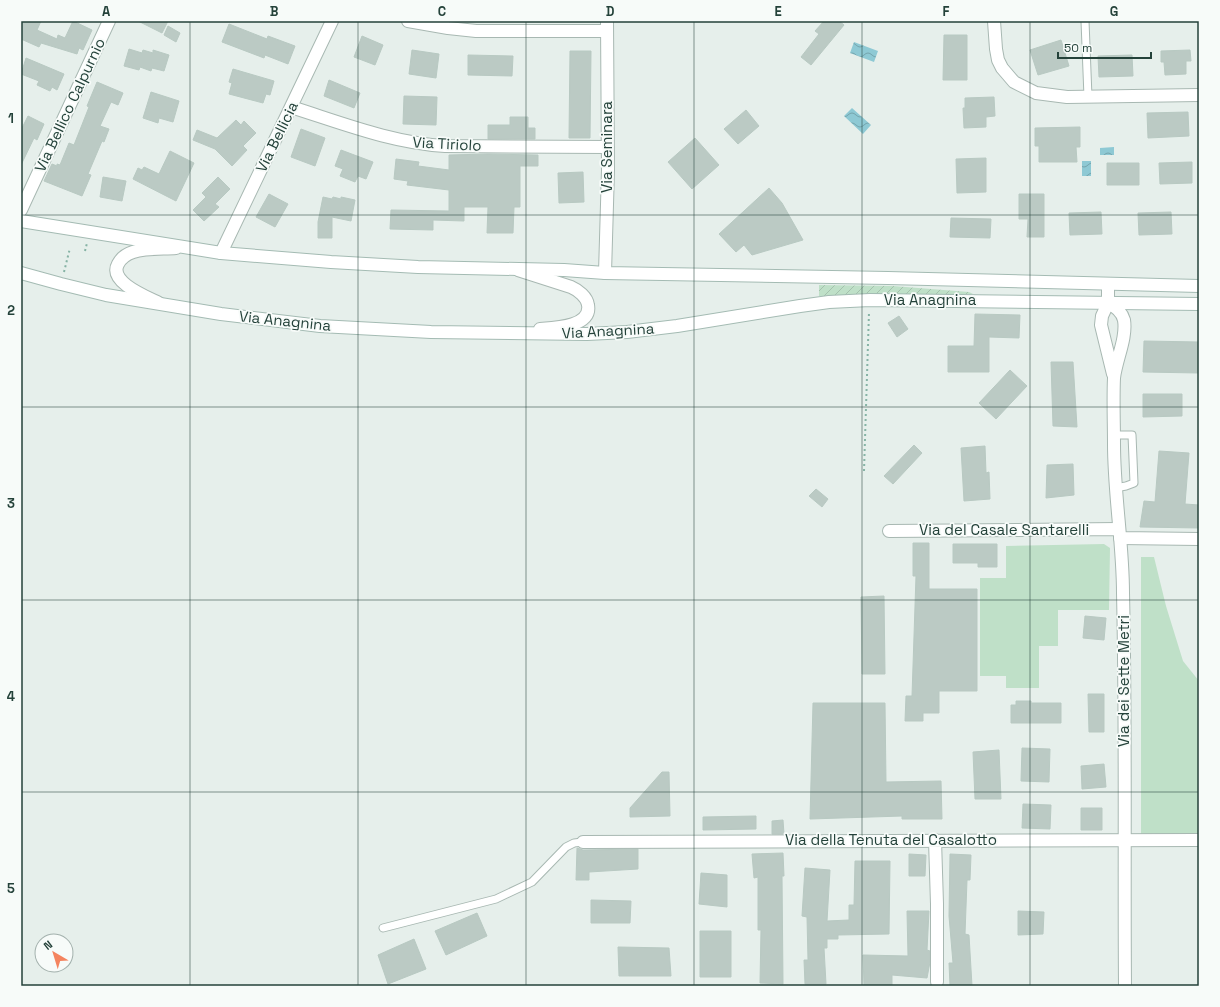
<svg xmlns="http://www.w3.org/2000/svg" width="1220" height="1007" viewBox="0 0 1220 1007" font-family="'Space Grotesk',sans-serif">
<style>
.green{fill:#bfe0c8}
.garden{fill:url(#garden-furrows)}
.water{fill:url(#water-waves)}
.building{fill:#bbcac4;stroke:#b8c9c2}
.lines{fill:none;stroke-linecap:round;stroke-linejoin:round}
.service-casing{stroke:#a8b8b2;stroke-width:9}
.minor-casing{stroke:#a8b8b2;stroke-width:14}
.tertiary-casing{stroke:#a8b8b2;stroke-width:14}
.secondary-casing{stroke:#a4bbb3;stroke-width:14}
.path{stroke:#86b3a5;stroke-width:2;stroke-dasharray:2 3;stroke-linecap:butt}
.service{stroke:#fff;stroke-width:7}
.minor{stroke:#fff;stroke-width:12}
.tertiary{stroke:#fff;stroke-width:12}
.secondary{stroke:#fff;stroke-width:12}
.grid{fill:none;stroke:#24423a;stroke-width:1;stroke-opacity:0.55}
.labels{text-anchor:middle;stroke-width:3.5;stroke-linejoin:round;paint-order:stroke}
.street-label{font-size:15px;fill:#24423a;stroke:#f7fbf9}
.neatline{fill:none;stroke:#24423a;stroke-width:1.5}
.grid-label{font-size:13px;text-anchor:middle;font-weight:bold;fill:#24423a}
</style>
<defs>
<pattern id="garden-furrows" width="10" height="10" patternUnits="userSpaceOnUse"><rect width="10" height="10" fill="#bfe0c8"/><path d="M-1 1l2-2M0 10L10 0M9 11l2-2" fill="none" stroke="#a4c1ad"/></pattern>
<pattern id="water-waves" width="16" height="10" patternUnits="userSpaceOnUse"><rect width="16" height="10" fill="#8ec9d4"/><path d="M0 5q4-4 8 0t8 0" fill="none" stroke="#74a5ad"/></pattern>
</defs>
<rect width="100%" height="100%" fill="#e6efeb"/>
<path class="green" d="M1104,544L1110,548L1109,610H1058V646H1039V688H1006V676H980V578H1006V546Z
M1141,557H1154L1166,606L1183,661L1199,681V834L1141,835Z"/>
<path class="garden" d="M819,285L893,286L969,292L973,294L819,296Z"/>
<path class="water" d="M854,42L878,51L874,62L850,53Z
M852,108L871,125L863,134L844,116Z
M1114,147V155H1100V148Z
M1082,161H1091V176H1082Z"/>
<path class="building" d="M21,21H41L37,30L57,39L58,35L65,38L73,21L92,30L83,50L79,48L77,54L41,43L39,47L21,39Z
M138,21H168L162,33Z
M824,21H839L844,25L811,65L801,57L819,34L815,31Z
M229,24L267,39L268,36L295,46L288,64L265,55L264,58L222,42Z
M168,26L180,33L176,42L164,35Z
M944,35H967V80H943Z
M362,36L383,45L375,65L354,57Z
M1061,40L1069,66L1038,75L1030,50Z
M129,49L142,53L143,50L153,53V50L169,55L164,71L152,68L151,71L140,67L139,70L124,66Z
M412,50L439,54L436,78L409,74Z
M1190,50L1191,61H1186V74L1165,75L1164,62H1161V51Z
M570,51H591L590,138H569Z
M468,55L513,56L512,76L468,75Z
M1132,55L1133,76L1099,77L1098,56Z
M26,58L64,74L57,90L52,87L50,91L37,85L39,81L21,74Z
M233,69L274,81L270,95L266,94L263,103L229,94L232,83L229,82Z
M329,80L360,93L354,108L324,96Z
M97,82L123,93L118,105L111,102L100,126L109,129L104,142L102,141L88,174L91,175L82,196L44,181L52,164L57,166V164L60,165L69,143L74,145L89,107L87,106Z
M151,92L179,101L173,122L159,118L158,123L143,118Z
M404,96L437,97L436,125L403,124Z
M994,97L995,116L986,117V127L964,128L963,108H965V98Z
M746,110L759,126L738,144L724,129Z
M1188,112L1189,136L1148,138L1147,113Z
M28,116L44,124L37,140L34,138L21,165V130Z
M510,117H528V128H535V139H488V125H510Z
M236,120L241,125L244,121L256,133L243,146L247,150L232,166L215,149L193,140L197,130L217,138Z
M1080,127V147H1076L1077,162H1039V146H1035V128Z
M301,129L325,138L315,166L291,157Z
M695,138L719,165L692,189L668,162Z
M341,150L373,162L366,179L358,176L355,182L340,176L343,169L335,166Z
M170,151L194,163L176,201L133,179L138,168L142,170L144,167L159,174Z
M488,154L538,155V166H520V207H514L513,233H487L488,207H464V221L433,220V230L390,229L391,210L449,211V190L407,185L408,181L394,179L396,159L419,162L418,166L449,170V155Z
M986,158V192L957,193L956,159Z
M1192,162V183L1160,184L1159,163Z
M1107,163H1139V185H1107Z
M583,172L584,202L559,203L558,173Z
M103,177L126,181L122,201L100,197Z
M218,177L230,189L215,204L219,207L204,221L193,210L206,197L202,193Z
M769,188L782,203L803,240L752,255L744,245L736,252L719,234Z
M269,194L288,204L275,227L256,217Z
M1019,194H1044V237H1027L1028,219H1019Z
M323,197L332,199L333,197L341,199V197L355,200L351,221L332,217V238H318V222Z
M1101,212L1102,234L1070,235L1069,213Z
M1171,212L1172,234L1139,235L1138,213Z
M951,218L991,219L990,238L950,237Z
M975,314L1020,315L1019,338L989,337V372H948V346H974Z
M899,316L908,329L897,337L888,323Z
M1144,341L1199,342V373L1143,372Z
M1051,362H1073L1077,427L1053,426Z
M1010,370L1027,386L996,419L979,403Z
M1143,394H1182V416L1143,417Z
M914,445L922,453L893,484L884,476Z
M985,446L986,473L989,472L990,499L964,501L961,448Z
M1159,451L1189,453L1185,504L1199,505V528L1140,527L1144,501L1155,502Z
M1073,464L1074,495L1046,498L1047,465Z
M816,489L828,499L822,507L809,496Z
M913,543H929V589H977V691H939V713H923V721H905L906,696H912L916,576H913Z
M953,544H997V567H978V563H953Z
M884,596L885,674H862L861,597Z
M1085,616L1106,618L1104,640L1083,638Z
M1088,694H1104V732H1089Z
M1016,701H1031V703H1061V723H1011V705H1016Z
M813,703H885L886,782L941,781L942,819H902V816L810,819Z
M1022,748L1050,749L1049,782L1021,781Z
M999,750L1001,799H975L973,752Z
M1104,764L1106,787L1082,789L1081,766Z
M662,772H669L670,816L630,817V808Z
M1023,804L1051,805L1050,829L1022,828Z
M1081,808H1102V830H1081Z
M756,816V829L703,830V817Z
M783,820L784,834H772V821Z
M577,848L583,850L638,849V869L589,872V880H576Z
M783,853L784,876H782L783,984L760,983L761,930H758V877L754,878L752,854Z
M909,854L926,855L925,876H909Z
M950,854L971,855L970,880H967L965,934L969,935L972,986L950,985L949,963H953L949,916Z
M855,861H890L889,934L838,935V939H827V948H824L826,984H805L804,960H808L807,917L802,916L805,868L830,870L827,921L849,920V905H854Z
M701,873L727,875V907L699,904Z
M591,900L631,901L630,923H591Z
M907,911H929L927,950L930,951V962L927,978L892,975V986H864L863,955L908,956Z
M1018,911L1044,912L1043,934L1018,935Z
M477,913L487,936L446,955L435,931Z
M700,931H731V977H700Z
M414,939L426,969L388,984L378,955Z
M618,947L669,948L671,976H619Z"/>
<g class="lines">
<g class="service-casing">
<path id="service" d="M1085,21L1088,97
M1114,435H1132L1134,483L1126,486L1115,488
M383,928L496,899L532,882L566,847L574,843L583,842"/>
</g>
<g class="minor-casing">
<path id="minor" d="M408,21L448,28L476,31H607
M994,21L996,49L998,60L1002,68L1014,82L1036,93L1067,97L1199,95
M291,107C342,123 392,143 445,146L608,147
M21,210L109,21
M221,253L332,21
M518,270L571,287C578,290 587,297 588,305C592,327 554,328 540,329
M605,273L608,170L607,21
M159,303C147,297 108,282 118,264C121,258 127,254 133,252C145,248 163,249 176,248
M889,531L1119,529
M1120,538L1199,539
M935,840L937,904V982
M583,842L1199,840"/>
</g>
<g class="tertiary-casing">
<path id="tertiary" d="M1108,284V303L1102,316L1101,325L1113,374
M1108,303C1116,307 1122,312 1124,320C1127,338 1116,360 1114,378C1113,400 1114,423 1114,444C1114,494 1123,544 1123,593C1126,724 1124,855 1125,986"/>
</g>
<g class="secondary-casing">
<path id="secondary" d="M21,221L221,253L331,262L418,267L564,270L605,273L888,278L1199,286
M21,273L61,284L106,295L221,314L320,326L431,332L587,334L627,332L677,326L800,306L829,302L870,300L1199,304"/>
</g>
<path class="path" d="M85,251L87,243
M64,272L70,248
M864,471L869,312"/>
<use href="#service" class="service"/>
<use href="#minor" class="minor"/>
<use href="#tertiary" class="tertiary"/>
<use href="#secondary" class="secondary"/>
</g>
<path class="grid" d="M190,21V986M358,21V986M526,21V986M694,21V986M862,21V986M1030,21V986M21,215H1199M21,407H1199M21,600H1199M21,792H1199"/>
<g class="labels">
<g class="street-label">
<text transform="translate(70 105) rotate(-65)" y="5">Via Bellico Calpurnio</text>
<text transform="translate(277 137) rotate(-64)" y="5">Via Bellicia</text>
<text transform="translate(447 144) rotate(3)" y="5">Via Tiriolo</text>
<text transform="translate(607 147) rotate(-90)" y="5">Via Seminara</text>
<text x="930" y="305">Via Anagnina</text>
<text transform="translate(285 321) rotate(6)" y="5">Via Anagnina</text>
<text transform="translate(608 331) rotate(-3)" y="5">Via Anagnina</text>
<text x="1004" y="535">Via del Casale Santarelli</text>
<text transform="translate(1124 681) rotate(-90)" y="5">Via dei Sette Metri</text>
<text x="891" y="845">Via della Tenuta del Casalotto</text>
</g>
</g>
<rect width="1220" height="1007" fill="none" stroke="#f7fbf9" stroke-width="44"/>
<g transform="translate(54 953) rotate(322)"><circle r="19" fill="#f7fbf9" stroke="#a3b1ad"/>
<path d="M0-3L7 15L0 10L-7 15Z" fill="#f4845f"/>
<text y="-6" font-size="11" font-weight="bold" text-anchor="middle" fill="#24423a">N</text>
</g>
<path d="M1058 52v6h93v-6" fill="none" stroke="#24423a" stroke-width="2"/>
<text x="1064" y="52" font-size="12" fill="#24423a" stroke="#f7fbf9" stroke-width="3" paint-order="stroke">50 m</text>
<rect x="22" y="22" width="1176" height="963" class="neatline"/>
<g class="grid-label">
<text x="106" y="16">A</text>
<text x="274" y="16">B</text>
<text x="442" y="16">C</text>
<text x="610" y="16">D</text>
<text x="778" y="16">E</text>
<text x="946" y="16">F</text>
<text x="1114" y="16">G</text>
<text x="11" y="123">1</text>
<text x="11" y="315">2</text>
<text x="11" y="508">3</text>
<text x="11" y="701">4</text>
<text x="11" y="893">5</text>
</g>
</svg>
